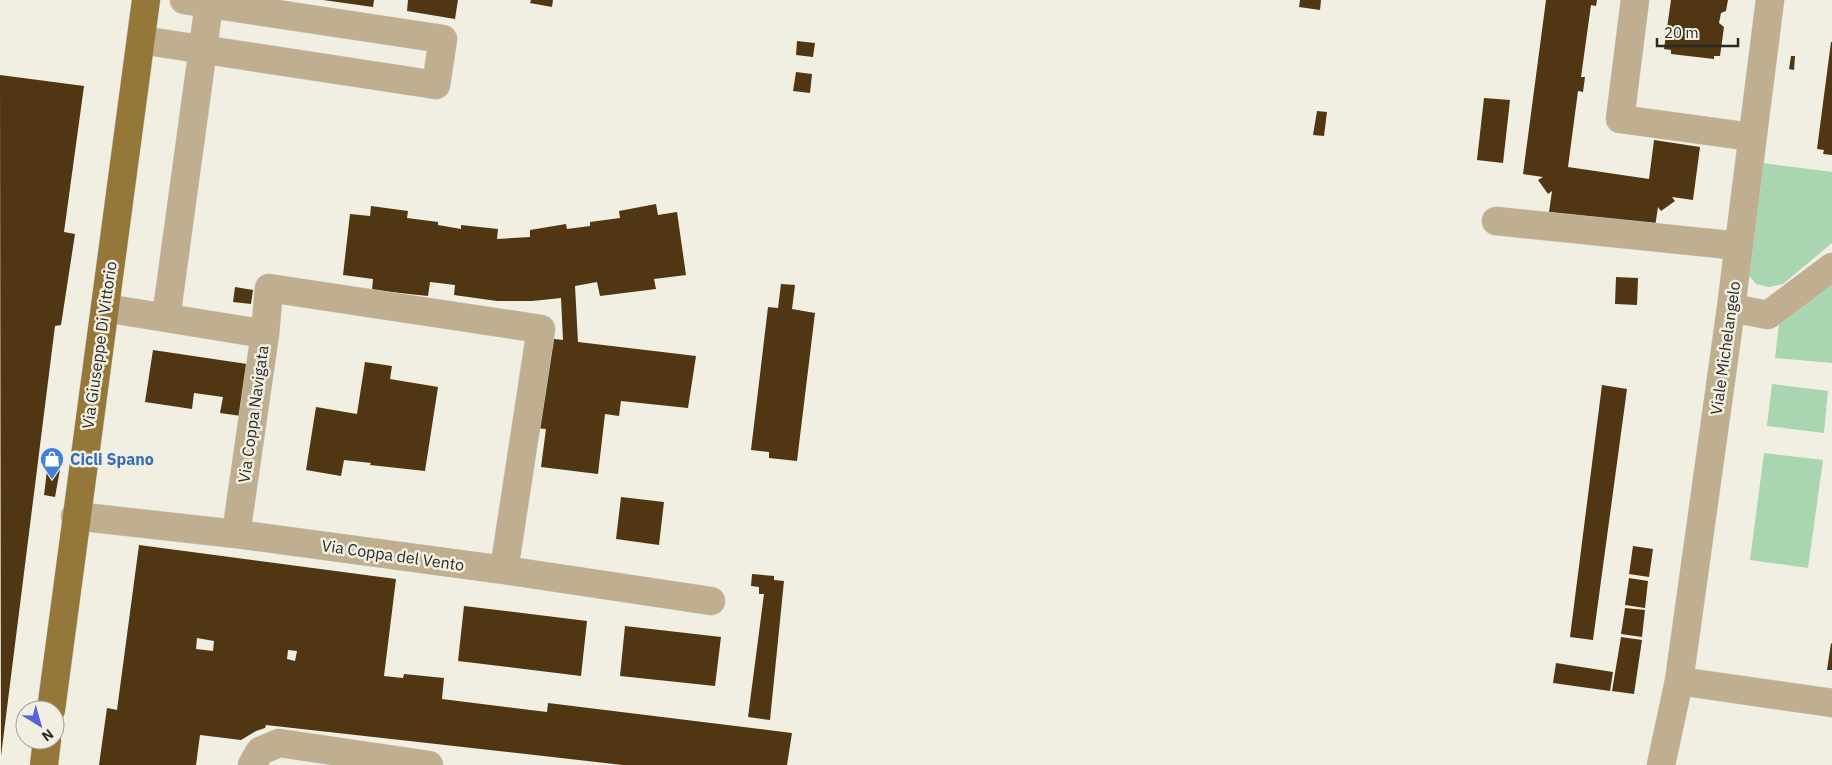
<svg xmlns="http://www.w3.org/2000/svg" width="1832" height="765" viewBox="0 0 1832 765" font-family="'IBM Plex Sans',sans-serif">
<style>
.green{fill:#a9d5b1}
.building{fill:#503613;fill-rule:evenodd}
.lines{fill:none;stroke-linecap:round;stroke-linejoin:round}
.minor-casing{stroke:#cdcbc0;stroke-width:29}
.major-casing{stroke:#cdcbc0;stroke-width:29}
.minor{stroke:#bfae8f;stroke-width:28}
.major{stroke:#95773a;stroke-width:28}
.labels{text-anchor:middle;stroke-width:5;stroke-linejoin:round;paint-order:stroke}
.street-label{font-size:16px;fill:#2a2925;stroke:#f1efe2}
.shop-label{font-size:16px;font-weight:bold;fill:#366cbe;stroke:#f1efe2;text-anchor:start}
</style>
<rect width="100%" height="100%" fill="#f1efe2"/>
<path class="green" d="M1762,163L1832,172V243L1783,284L1769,287L1756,284L1746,272Z
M1832,284V363L1775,358L1779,324Z
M1772,384L1828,391L1824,433L1767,426Z
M1764,453L1823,460L1808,568L1750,560Z"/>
<path class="building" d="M323,0H374L373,7Z
M408,0H458L455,19L407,11Z
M531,0H553L552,7L530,3Z
M1300,0H1321L1320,10L1299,7Z
M1546,0H1597L1596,6L1591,5L1581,77H1585L1583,92L1578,91L1568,167L1649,179L1654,140L1700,147L1693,200L1672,197L1675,201L1661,211L1658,207L1655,227L1549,212L1552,191L1548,194L1538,180L1543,177L1523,174Z
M1671,0H1728L1726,11L1721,13L1719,23L1724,27L1720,56H1714V59L1671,54V50L1664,49Z
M797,41L815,43L813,57L796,55Z
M1831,42H1832V155L1823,154L1824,150L1817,149Z
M1791,56H1795L1794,70L1789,69Z
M796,72L812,74L810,93L793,91Z
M0,75L84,86L64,232L75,234L61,325L55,326L1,756Z
M1484,98L1510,100L1503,163L1477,160Z
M1317,111L1327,112L1324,136L1313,135Z
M656,204L658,215L677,212L686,275L654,279L656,289L600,296L597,282L575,286L578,342L696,356L688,408L621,401L619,416L605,414L598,474L541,467L546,429L535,428L546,338L563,340L561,298L532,301H497L454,295L455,285L430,282L428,296L372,290L373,279L343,275L350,214L370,216L371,206L408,211L407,218L438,222V225L461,229V225L498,229L497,239L530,237V230L566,224L567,229L590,226V222L620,218L619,211Z
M1616,277L1638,278L1637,305L1615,304Z
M781,284L795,285L792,309L815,313L797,461L769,458V452L751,450L768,307L778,308Z
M235,287L253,290L251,304L233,302Z
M153,350L247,364L241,416L220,413L223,397L194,393L192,409L145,402Z
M365,362L392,366L390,379L438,387L425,471L370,465L371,463L344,460L341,476L306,470L316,407L357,414Z
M1602,385L1627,389L1593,640L1570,637Z
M48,462L61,464L55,497L44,495Z
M621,497L664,502L659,545L616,539Z
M139,545L396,579L384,676L403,678L404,674L444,678L442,699L547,712L548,703L792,733L787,765H623L266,725L265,728L256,731L241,740L200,735L196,765H99L107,708L117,710ZM197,638L214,641L213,651L196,649ZM288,650L297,651L295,661L287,659Z
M1633,546L1653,549L1649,577L1629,574Z
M752,574L774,576V580L784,581L770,720L748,717L764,594H759V587L751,586Z
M1629,578L1648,581L1645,608L1625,605Z
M464,606L587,621L581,676L458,661Z
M1625,608L1645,610L1642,637L1621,634Z
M625,626L721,637L715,686L620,676Z
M1621,637L1642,640L1634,694L1612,691Z
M1831,643L1832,644V670H1827Z
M1556,663L1613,672L1610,691L1553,683Z"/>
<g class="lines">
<g class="minor-casing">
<path id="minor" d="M1635,0L1620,119L1752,137
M141,40L436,85L443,39L184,0
M1496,221L1739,246
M105,308L265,334L236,534
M1731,308L1768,315L1832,267
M166,318L209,4
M265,334L269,288L541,329L504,570
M75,516L236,534L504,570L711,601
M1679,681L1832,703
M252,765L260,751L279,743L429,765
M1661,765L1679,681L1731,308L1770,0"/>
</g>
<g class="major-casing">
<path id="major" d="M51,710C81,473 116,237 146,0
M44,765L47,740"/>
</g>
<use href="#minor" class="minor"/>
<use href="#major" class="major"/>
</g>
<defs>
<g id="shop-pin" transform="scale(1.25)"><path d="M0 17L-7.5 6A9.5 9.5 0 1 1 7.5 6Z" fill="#3f7fe0" stroke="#f1efe2"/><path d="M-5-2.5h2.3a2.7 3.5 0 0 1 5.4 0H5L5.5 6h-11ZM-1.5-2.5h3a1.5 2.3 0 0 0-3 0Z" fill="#fff"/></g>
</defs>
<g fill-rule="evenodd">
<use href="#shop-pin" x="52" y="459"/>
</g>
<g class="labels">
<g class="street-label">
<text transform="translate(99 345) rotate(-82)" y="6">Via Giuseppe Di Vittorio</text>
<text transform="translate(1725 348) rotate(-82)" y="6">Viale Michelangelo</text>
<text transform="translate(253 414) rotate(-82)" y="6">Via Coppa Navigata</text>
<text transform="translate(393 555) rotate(8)" y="6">Via Coppa del Vento</text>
</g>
<g class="shop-label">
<text x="70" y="465">Cicli Spano</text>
</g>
</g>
<g transform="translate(40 725) rotate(143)"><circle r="24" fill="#f1efe2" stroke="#a1a096"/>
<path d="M0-4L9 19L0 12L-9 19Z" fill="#5a62d9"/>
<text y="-8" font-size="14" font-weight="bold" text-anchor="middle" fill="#2a2925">N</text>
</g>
<path d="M1657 38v8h81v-8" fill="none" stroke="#2a2925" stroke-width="2.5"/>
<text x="1664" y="38" font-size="15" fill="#2a2925" stroke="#f1efe2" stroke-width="4" paint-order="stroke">20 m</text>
</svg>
